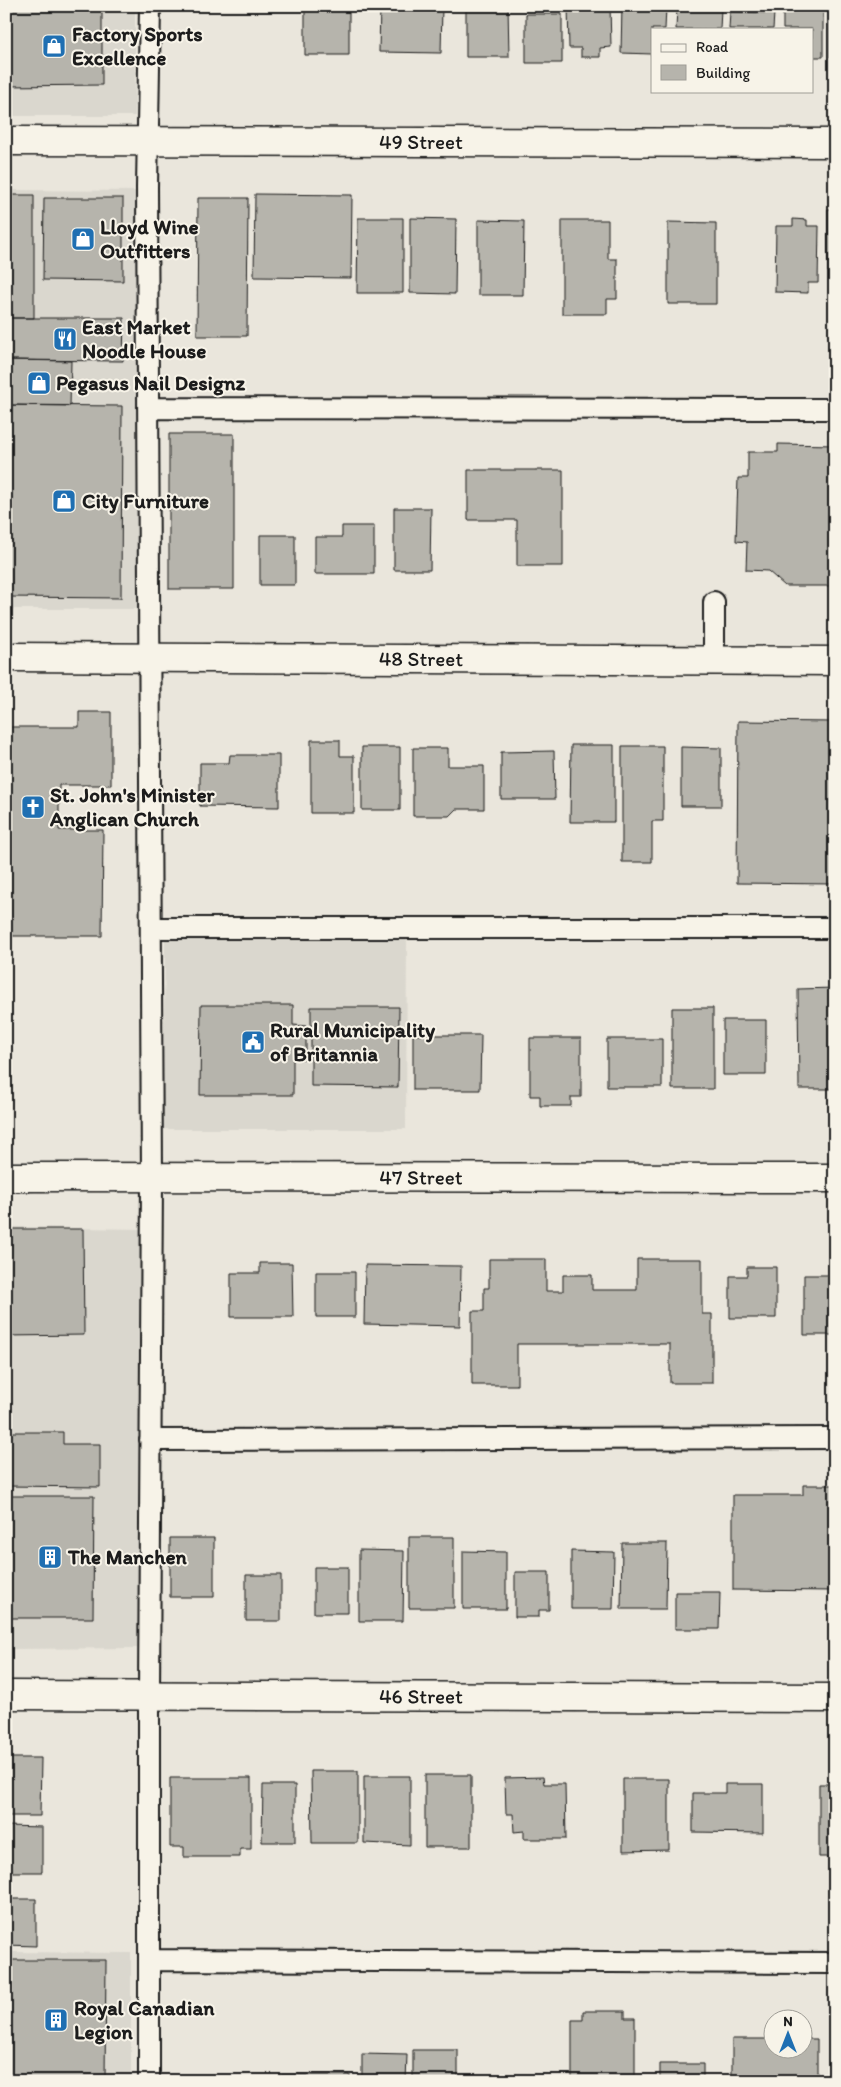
<svg xmlns="http://www.w3.org/2000/svg" width="841" height="2087" viewBox="0 0 841 2087" font-family="Itim,sans-serif">
<style>
.built{fill:#dad7ce}
.building{fill:#b6b4ac;stroke:#1c1c1c}
.lines{fill:none;stroke-linecap:round;stroke-linejoin:round}
.lane-casing{stroke:#1c1c1c;stroke-width:24}
.street-casing{stroke:#1c1c1c;stroke-width:31}
.secondary-casing{stroke:#1c1c1c;stroke-width:31}
.lane{stroke:#f7f3e8;stroke-width:20}
.street{stroke:#f7f3e8;stroke-width:28}
.secondary{stroke:#f7f3e8;stroke-width:28}
.labels{text-anchor:middle;stroke-width:4;stroke-linejoin:round;paint-order:stroke}
.poi-label{font-size:21px;font-weight:bold;fill:#1c1c1c;stroke:#f7f3e8;text-anchor:start}
.street-label{font-size:21px;fill:#1c1c1c;stroke:#f7f3e8}
</style>
<rect width="100%" height="100%" fill="#eae6dc"/>
<filter id="ink" filterUnits="userSpaceOnUse"><feTurbulence type="fractalNoise" baseFrequency=".02" numOctaves="2"/><feDisplacementMap in="SourceGraphic" scale="10" xChannelSelector="R" yChannelSelector="G"/><feConvolveMatrix kernelMatrix="1 2 1 2 8 2 1 2 1" color-interpolation-filters="sRGB"/></filter>
<g filter="url(#ink)">
<path class="built" d="M6,6H135V116H6Z
M6,190L139,191L138,609H6Z
M407,935L406,1129H163L165,937Z
M6,1227L144,1229L142,1648L6,1649Z
M6,1952L131,1953V2081H6Z"/>
<path class="building" d="M6,6H102V85L6,86Z
M305,6H349V55H305Z
M380,6H442L441,53L379,52Z
M466,6H508L509,57H466Z
M568,6H610L611,47L600,48V57H581V48H569Z
M622,6L666,7L665,29H652V54L621,53Z
M783,6H823V57H812V29H783Z
M830,6H835V57H830Z
M677,8L721,9L720,29H676Z
M730,12L774,13L773,29H729Z
M526,14H562V63H526Z
M255,194L352,195L351,278L254,277Z
M6,195H34V318H6Z
M44,198H123V281L43,280Z
M198,198H248L247,336H197Z
M828,209H835V272H828Z
M358,218H403V293H357Z
M410,218L456,219L455,294L410,293Z
M793,219L807,220V226H819L818,283H808V293L775,292L776,226H793Z
M478,220L524,221L523,295H478Z
M562,220H608V259H617V299H607V314H562Z
M668,222L716,223V304H668Z
M6,318H124L123,361L6,360Z
M6,360L71,361L70,406L6,405Z
M6,405L122,406L121,598L6,597Z
M169,434H234V589H169Z
M778,444L835,445V586H785L768,571L746,570L747,542L736,541L738,478H748V452H778Z
M468,470H563V566H517V520H468Z
M394,508H431L430,570H394Z
M342,526H374V574H315V537H342Z
M260,535H295V585H260Z
M79,712H111V785H59V830H103L102,936H6V727H79Z
M738,721L835,722V884L737,883Z
M311,740H340V756H354V813H311Z
M571,745H614V822H570Z
M622,746H663V821H652V862H622Z
M362,747H400V810H362Z
M681,747L721,748V806H681Z
M413,748H448V766H484V809H456L449,816H413Z
M554,751L555,799H501V752Z
M230,755H279V807L200,806V763H229Z
M835,988V1089H799L798,989Z
M201,1005H293V1025L306,1026V1059H293V1095H200Z
M311,1007H399L398,1087L311,1086Z
M672,1008H713V1089H672Z
M723,1020H766V1075H723Z
M413,1035H481L480,1090H413Z
M530,1038H581V1097H571V1106H540V1096H530Z
M607,1039H662V1087H607Z
M6,1229H83L84,1335L6,1336Z
M489,1259H546V1291H563V1275H592V1290H637V1259H702V1314H712V1383H670V1344H517V1385H472V1311H484V1288H489Z
M260,1263H292L293,1317H231V1273H260Z
M365,1265L461,1266L460,1326L364,1324Z
M747,1267H776V1318H730V1276H747Z
M316,1272H355V1317H316Z
M804,1275H835V1335H804Z
M6,1432H63V1444H100V1487L6,1486Z
M803,1485H835V1591L733,1590V1495H803Z
M6,1496H94L93,1618H6Z
M409,1537H454V1608H409Z
M170,1538H214V1597H170Z
M622,1543H667L666,1609H621Z
M359,1550L404,1551L403,1621H359Z
M463,1551L506,1552V1609H463Z
M571,1551L614,1552L613,1609H571Z
M314,1567H348V1613H314Z
M515,1572H549V1610H539V1617H515Z
M246,1575H281V1621H246Z
M675,1592H720L719,1629H675Z
M6,1758H41L40,1816H6Z
M311,1771H358V1843H312Z
M425,1775H471V1847H425Z
M364,1776H410V1845L364,1843Z
M543,1777L544,1784H565L566,1839H524V1831L514,1832L513,1814H506L505,1778Z
M170,1778H251V1849H240V1857H184V1847H170Z
M623,1779H669V1850L623,1851Z
M725,1784H763V1833L693,1832V1793H725Z
M819,1784H835V1857H819Z
M263,1785H295V1842H262Z
M6,1826L42,1827V1872H6Z
M6,1899H36V1946L6,1945Z
M6,1960H106L105,2081H6Z
M583,2011H625V2018H635V2081H572V2020H583Z
M732,2039H774V2050H804V2039H817V2081H732Z
M413,2050H458V2081H413Z
M362,2054L407,2055L406,2081H362Z
M660,2064H703V2081H660Z
M282,2075H350V2081H282Z"/>
<g class="lines">
<g class="lane-casing">
<path id="lane" d="M148,408L835,409
M714,602V660
M151,928H835
M150,1440L835,1438
M149,1960L835,1963
M149,2081V1695L152,1178L147,187L150,6"/>
</g>
<g class="street-casing">
<g id="street">
<path id="s1" d="M6,141L835,143"/>
<path id="s2" d="M6,657L835,661"/>
<path id="s3" d="M6,1177L835,1178"/>
</g>
</g>
<g class="secondary-casing">
<g id="secondary">
<path id="s4" d="M6,1695L835,1698"/>
</g>
</g>
<use href="#lane" class="lane"/>
<use href="#street" class="street"/>
<use href="#secondary" class="secondary"/>
</g>
</g>
<defs>
<g id="shop-square" transform="scale(1.25)"><rect x="-9" y="-9" width="18" height="18" rx="4" fill="#1f6fb2" stroke="#f7f3e8"/><path d="M-5-2.5h2.3a2.7 3.5 0 0 1 5.4 0H5L5.5 6h-11ZM-1.5-2.5h3a1.5 2.3 0 0 0-3 0Z" fill="#fff"/></g>
<g id="restaurant-square" transform="scale(1.25)"><rect x="-9" y="-9" width="18" height="18" rx="4" fill="#1f6fb2" stroke="#f7f3e8"/><path d="M-5-6h1v4h1v-4h1v4h1v-4h1v5L-1.5 .5V6h-2V.5L-5-1ZM5-6V6H3V1.5H1.5Q1.5-4 5-6Z" fill="#fff"/></g>
<g id="church-square" transform="scale(1.25)"><rect x="-9" y="-9" width="18" height="18" rx="4" fill="#1f6fb2" stroke="#f7f3e8"/><path d="M-1.2-6h2.4v3.5h3.3v2.4h-3.3V6h-2.4V-.1h-3.3v-2.4h3.3Z" fill="#fff"/></g>
<g id="civic-square" transform="scale(1.25)"><rect x="-9" y="-9" width="18" height="18" rx="4" fill="#1f6fb2" stroke="#f7f3e8"/><path d="M-.6-6.5H3V-4.5H.6V-3L4-1V1h2V6H-6V1h2V-1L-.6-3ZM-1.2 2.5V6h2.4V2.5Z" fill="#fff"/></g>
<g id="building-square" transform="scale(1.25)"><rect x="-9" y="-9" width="18" height="18" rx="4" fill="#1f6fb2" stroke="#f7f3e8"/><path d="M-4-6H4V6H1V3H-1V6H-4ZM-2.5-4.3h1.7v1.8h-1.7ZM.8-4.3h1.7v1.8H.8ZM-2.5-1h1.7V.8h-1.7ZM.8-1h1.7V.8H.8Z" fill="#fff"/></g>
</defs>
<g fill-rule="evenodd">
<use href="#shop-square" x="54" y="46"/>
<use href="#shop-square" x="83" y="239"/>
<use href="#restaurant-square" x="65" y="339"/>
<use href="#shop-square" x="39" y="383"/>
<use href="#shop-square" x="64" y="501"/>
<use href="#church-square" x="33" y="807"/>
<use href="#civic-square" x="253" y="1042"/>
<use href="#building-square" x="50" y="1557"/>
<use href="#building-square" x="56" y="2020"/>
</g>
<g class="labels">
<g class="poi-label">
<text x="72" y="41">Factory Sports<tspan x="72" dy="24">Excellence</tspan></text>
<text x="100" y="234">Lloyd Wine<tspan x="100" dy="24">Outfitters</tspan></text>
<text x="82" y="334">East Market<tspan x="82" dy="24">Noodle House</tspan></text>
<text x="56" y="390">Pegasus Nail Designz</text>
<text x="82" y="508">City Furniture</text>
<text x="50" y="802">St. John's Minister<tspan x="50" dy="24">Anglican Church</tspan></text>
<text x="270" y="1037">Rural Municipality<tspan x="270" dy="24">of Britannia</tspan></text>
<text x="68" y="1564">The Manchen</text>
<text x="74" y="2015">Royal Canadian<tspan x="74" dy="24">Legion</tspan></text>
</g>
<g class="street-label">
<text dy="7" stroke="none"><textPath href="#s1" startOffset="415">49 Street</textPath></text>
<text dy="7" stroke="none"><textPath href="#s2" startOffset="415">48 Street</textPath></text>
<text dy="7" stroke="none"><textPath href="#s3" startOffset="415">47 Street</textPath></text>
<text dy="7" stroke="none"><textPath href="#s4" startOffset="415">46 Street</textPath></text>
</g>
</g>
<rect width="841" height="2087" fill="none" stroke="#f7f3e8" stroke-width="25"/>
<rect x="12" y="12" width="816" height="2062" fill="none" stroke="#1c1c1c" stroke-width="2" filter="url(#ink)"/>
<rect x="651" y="28" width="162" height="65" fill="#f7f3e8" stroke="#9f9d96"/>
<rect x="661" y="44" width="25" height="8" fill="#f7f3e8" stroke="#9f9d96"/>
<text x="696" y="52" font-size="15" fill="#1c1c1c">Road</text>
<rect x="661" y="65" width="25" height="15" fill="#b6b4ac" stroke="#9f9d96"/>
<text x="696" y="78" font-size="15" fill="#1c1c1c">Building</text>
<g transform="translate(788 2034)"><circle r="24" fill="#f7f3e8" stroke="#9f9d96"/>
<path d="M0-4L9 19L0 12L-9 19Z" fill="#1f6fb2"/>
<text y="-8" font-size="14" font-weight="bold" text-anchor="middle" fill="#1c1c1c">N</text>
</g>
</svg>
